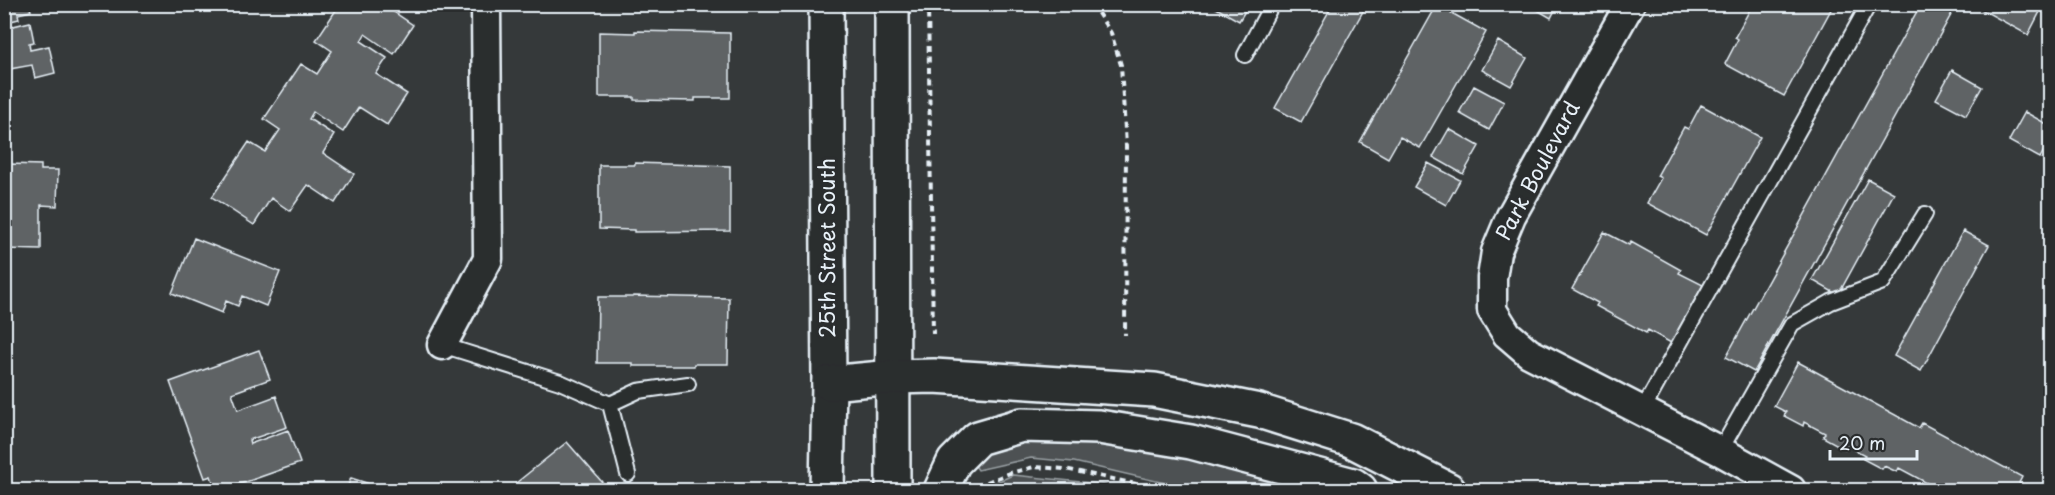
<svg xmlns="http://www.w3.org/2000/svg" width="2055" height="495" viewBox="0 0 2055 495" font-family="'Playpen Sans',sans-serif">
<style>
.green{fill:#4d5152;stroke:#9aa1a5;stroke-width:1.5}
.building{fill:#5f6365;stroke:#e8f1f8;stroke-width:1.5}
.lines{fill:none;stroke-linecap:round;stroke-linejoin:round}
.lane-casing{stroke:#e8f1f8;stroke-width:18}
.street-casing{stroke:#e8f1f8;stroke-width:33}
.secondary-casing{stroke:#e8f1f8;stroke-width:38}
.highway-casing{stroke:#e8f1f8;stroke-width:38}
.path{stroke:#e8f1f8;stroke-width:4;stroke-dasharray:6 4.5;stroke-linecap:butt}
.lane{stroke:#2a2d2e;stroke-width:14}
.street{stroke:#2a2d2e;stroke-width:28}
.secondary{stroke:#2a2d2e;stroke-width:33}
.highway{stroke:#2a2d2e;stroke-width:33}
.labels{text-anchor:middle;stroke-width:6;stroke-linejoin:round;paint-order:stroke}
.street-label{font-size:21px;fill:#e8f1f8;stroke:#2a2d2e}
</style>
<rect width="100%" height="100%" fill="#35393a"/>
<filter id="ink" filterUnits="userSpaceOnUse"><feTurbulence type="fractalNoise" baseFrequency=".0167" numOctaves="2"/><feDisplacementMap in="SourceGraphic" scale="12" xChannelSelector="R" yChannelSelector="G"/><feConvolveMatrix kernelMatrix="1 2 1 2 8 2 1 2 1" color-interpolation-filters="sRGB"/></filter>
<g filter="url(#ink)">
<path class="green" d="M1048,440L1137,445L1316,490H1195L1074,462L1031,458L978,470L972,461C999,443 1017,441 1048,440Z
M1013,475L1100,484L1128,490H978Z"/>
<path class="building" d="M4,4H29L31,11L18,14L19,19L7,22L9,27L30,22L34,42L29,43L30,50L49,46L55,73L35,78L32,65L4,70Z
M340,4H382L413,25L394,54L365,34L361,41L387,58L376,74L407,94L387,125L359,107L343,132L313,112L309,119L334,135L323,153L354,174L335,203L308,185L290,211L271,198L254,225L212,197L249,142L265,152L280,130L264,119L301,64L317,74L332,51L316,40Z
M1209,4H1246L1248,6L1239,21Z
M1333,4H1367L1301,122L1275,108Z
M1527,4H1558L1551,18Z
M1753,4H1834L1784,96L1725,64L1738,39L1735,37Z
M1921,4H1957L1754,372L1726,357Z
M1978,4H2044L2028,35L1977,7Z
M1437,5L1486,32L1420,148L1400,137L1388,158L1360,142Z
M635,31L730,33V98H695V101L634,100V97H599V32L635,33Z
M1498,41L1527,58L1511,86L1482,70Z
M1952,70L1982,87L1966,115L1936,99Z
M1474,86L1504,102L1489,130L1459,113Z
M1701,105L1760,137L1706,235L1647,203L1661,178L1657,176L1684,127L1688,129Z
M2025,112L2050,126V139L2040,158L2009,141Z
M1449,129L1479,146L1463,174L1433,157Z
M635,163L730,166V231L634,232V230L599,229V165H635Z
M1428,163L1460,180L1446,205L1414,187Z
M8,164L41,165V170H58L57,206L41,205V250L4,249V171H8Z
M1868,179L1894,193L1838,295L1812,280Z
M1963,231L1989,245L1921,371L1894,356Z
M1604,232L1629,245L1631,242L1681,270L1679,273L1703,285L1671,343L1648,330L1646,333L1596,306L1598,303L1572,289Z
M194,238L280,272L266,306L242,296L238,306L226,301L222,313L172,293Z
M633,296L729,298L728,364H694V366H633V363H597L598,297H633Z
M259,350L270,379L232,393L238,410L276,396L287,427L249,440L250,444L288,430L300,463L223,490H216L211,476L205,478L170,382Z
M1798,362L1919,428L1922,423L2022,477L2019,483L2032,490H1940L1899,468L1897,472L1884,466L1882,469L1863,459L1865,455L1846,445L1845,449L1823,437L1825,433L1804,422L1803,426L1784,416L1786,412L1774,406Z
M567,442L609,490H522L516,483Z
M351,478L388,490H346Z"/>
<g class="lines">
<g class="lane-casing">
<path id="lane" d="M1245,55L1272,4
M442,345L560,382L610,404L628,474
M610,404L638,391L688,384
M1642,411L1869,4
M1720,451L1792,324L1831,302L1883,282L1925,214"/>
</g>
<g class="street-casing">
<path id="street" d="M1630,4L1511,216L1496,252L1492,278V310L1507,334L1529,353L1720,451L1791,490
M442,345L488,259L486,4"/>
</g>
<g class="secondary-casing">
<path id="secondary" d="M826,4L829,383L827,490
M892,4L893,490"/>
</g>
<g class="highway-casing">
<path id="highway" d="M829,383L893,377L934,376L1154,390L1259,411L1351,440L1449,490
M941,490L954,462L978,438L1022,425L1099,427L1191,442L1353,485L1360,490"/>
</g>
<path class="path" d="M928,4L933,334
M1092,4L1111,33L1121,65L1126,146L1125,335
M977,486L1010,473L1034,467L1065,469L1165,490"/>
<use href="#lane" class="lane"/>
<use href="#street" class="street"/>
<use href="#secondary" class="secondary"/>
<use href="#highway" class="highway"/>
</g>
</g>
<g class="labels">
<g class="street-label">
<text transform="translate(1538 171) rotate(-62)" y="7">Park Boulevard</text>
<text transform="translate(828 248) rotate(-90)" y="7">25th Street South</text>
</g>
</g>
<rect width="2055" height="495" fill="none" stroke="#2a2d2e" stroke-width="24"/>
<rect x="12" y="12" width="2031" height="471" fill="none" stroke="#e8f1f8" stroke-width="2" filter="url(#ink)"/>
<path d="M1830 450v9h87v-9" fill="none" stroke="#e8f1f8" stroke-width="3"/>
<text x="1839" y="450" font-size="18" fill="#e8f1f8" stroke="#2a2d2e" stroke-width="4.5" paint-order="stroke">20 m</text>
</svg>
